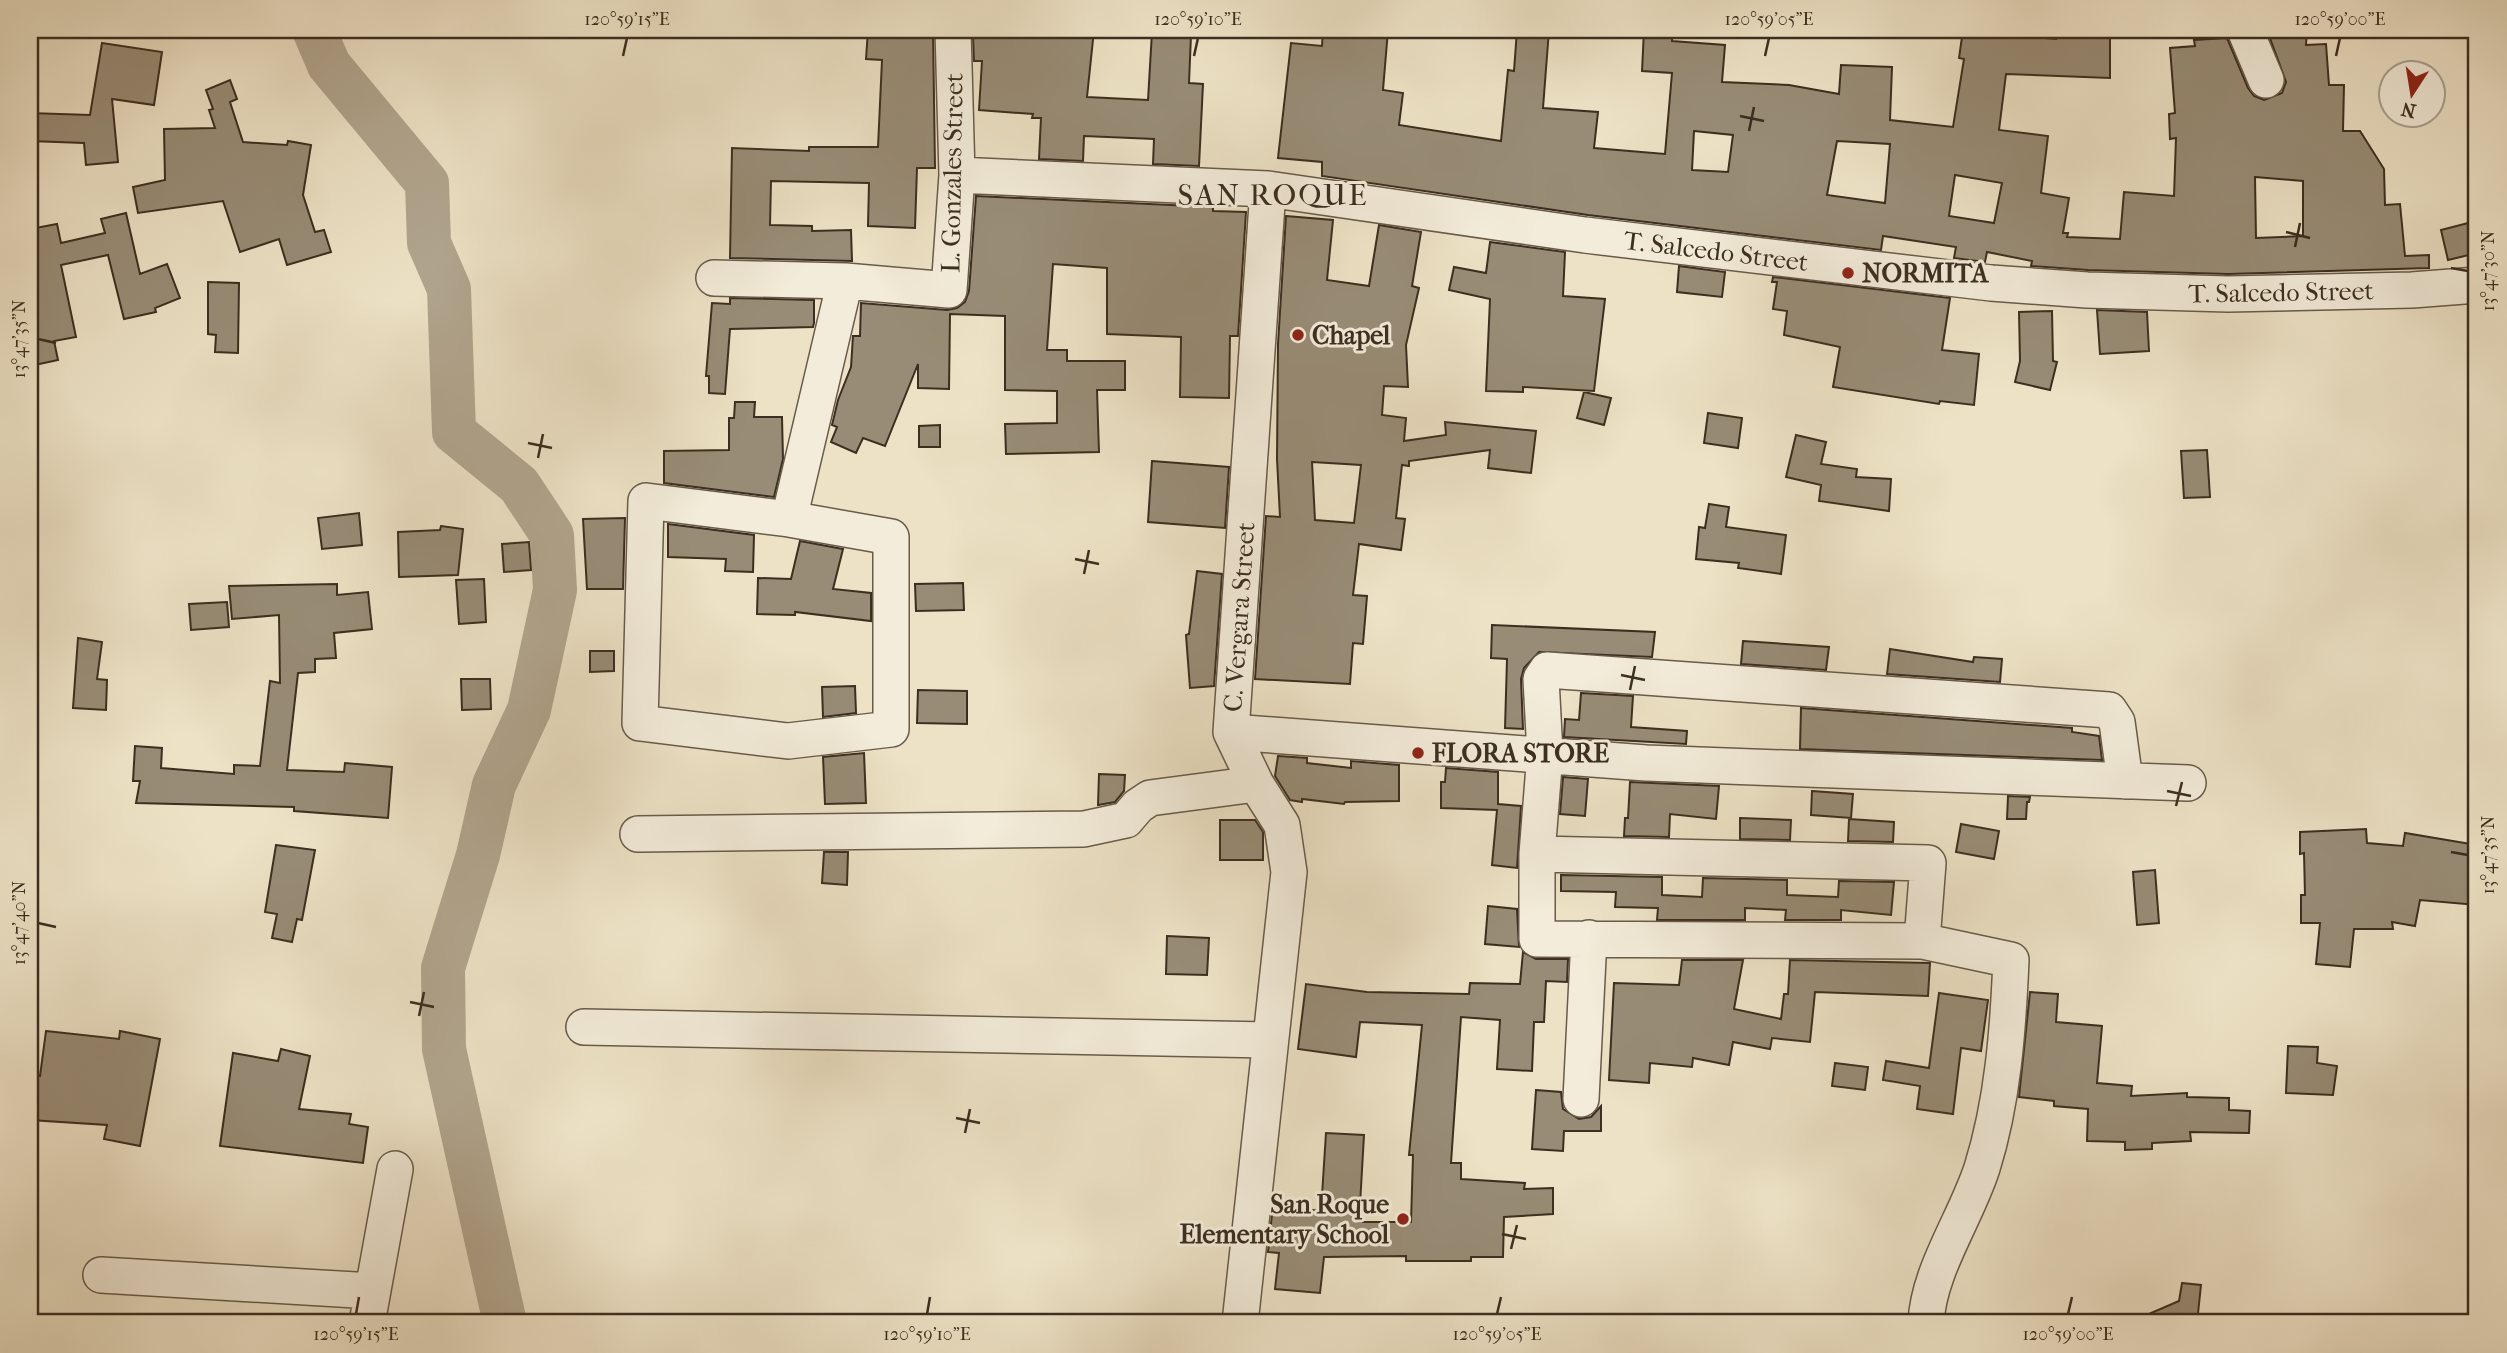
<svg xmlns="http://www.w3.org/2000/svg" width="2507" height="1353" viewBox="0 0 2507 1353" font-family="'IM FELL French Canon',serif">
<style>
.lines{fill:none;stroke-linecap:round;stroke-linejoin:round}
.river{stroke:#b1a58e;stroke-width:44}
.building{fill:#988c76;stroke:#3c2e20;stroke-width:2;fill-rule:evenodd}
.minor-casing{stroke:#685b4a;stroke-width:38}
.minor{stroke:#f3ecda;stroke-width:35}
.ticks{fill:none;stroke:#3c2e20;stroke-width:2.5}
.poi-dot{fill:#8f2418;stroke:#f3ecda;stroke-width:2.5}
.labels{text-anchor:middle;stroke-width:6;stroke-linejoin:round;paint-order:stroke}
.street-label{font-size:26px;fill:#3c2e20;stroke:#f3ecda}
.poi-label{font-size:26px;font-weight:bold;fill:#3c2e20;stroke:#f3ecda;text-anchor:start}
.quarter-label{font-size:30px;letter-spacing:2px;fill:#3c2e20;stroke:#f3ecda}
.neatline{fill:none;stroke:#3c2e20;stroke-width:2.5}
.ticks-label{font-size:18px;text-anchor:middle;fill:#3c2e20}
</style>
<rect width="100%" height="100%" fill="#ede2c6"/>
<filter id="stains"><feTurbulence type="fractalNoise" baseFrequency=".00286" numOctaves="4"/><feColorMatrix values="0 0 0 0 .2 0 0 0 0 .09 0 0 0 0 .02 0 0 0 .5 -.17"/></filter>
<radialGradient id="worn" r=".72"><stop offset=".6" stop-color="#630" stop-opacity="0"/><stop offset="1" stop-color="#630" stop-opacity=".3"/></radialGradient>
<g class="lines">
<path class="river" d="M314,30L329,65L427,183L429,243L449,289L454,432L519,485L552,535L555,590L529,710L494,785L478,855L443,968L444,1049L505,1323"/>
</g>
<path class="building" d="M868,30H933L935,168H917L915,228L868,226L869,183L771,181L770,225L812,226V231L851,230L852,261L730,258L732,148L809,151V147H878L882,60L866,59Z
M987,30H1094L1087,97L1148,100L1152,32L1191,35L1189,83L1203,84L1199,166L1153,164L1154,139L1084,136L1083,161L1039,159L1041,118H1032L1033,114L979,110L982,61H974L973,36H986Z
M1323,30H1388L1383,90L1403,93L1399,125L1501,141L1508,70L1514,71L1517,30H1549L1543,108L1598,112L1594,148L1665,154L1672,73L1642,71L1644,30H1673L1672,41L1725,45L1722,82L1789,85L1839,94L1841,65L1892,67L1890,120L1953,127L1964,59L1959,58L1963,30H2007V35L2056,39V30H2110V78L2006,74L1999,130L2048,136L2041,193L2069,198L2063,233H2068L2067,237L2120,239L2124,192L2174,196L2176,138L2170,139L2169,114L2175,113L2170,48L2195,46L2194,40L2227,38L2248,88L2254,96L2264,100L2282,93L2286,82L2267,30H2307L2306,45L2326,44L2329,85H2344L2343,131H2360L2384,169L2385,205L2400,204L2405,256L2429,255V268L2228,274L2088,270L2031,266L2032,261L1987,252L1985,262L1954,258L1956,247L1883,236L1881,250L1588,215L1322,176V162L1278,158L1291,43L1322,46ZM1694,131L1733,135L1728,172L1692,170ZM1837,141L1890,144L1885,203L1827,195ZM1955,175L2002,183L1994,223L1949,216ZM2255,177L2303,181V236L2256,238Z
M102,43L162,52L154,105L112,99L118,162L86,165L84,143L30,141V113L90,115Z
M230,80L237,99L230,102L243,142L287,145L288,141L311,145L303,195L315,232L324,230L331,252L287,265L279,239L240,252L223,201L138,213L133,187L165,180L164,129L215,128L209,110L213,109L206,90Z
M976,196L1213,207V211L1246,212L1238,336H1230L1229,398L1180,397L1181,337L1107,334V268L1053,264L1047,350H1067V361H1125V390H1097L1099,452L1006,454L1005,424L1057,423V391L1005,390V316L950,314L949,389L918,388V364L885,446L863,438L856,453L831,442L837,427L832,425L838,400L851,367L853,336H860L861,303L947,310L957,308L965,302L969,291Z
M126,213L140,274L167,264L180,298L155,308L156,312L124,319L108,255L61,265L76,337L54,341L58,360L30,366V229L57,224L61,243L105,233L101,219Z
M1286,216L1333,220L1327,280L1369,286L1379,225L1421,232L1412,286L1419,288L1406,345L1408,387L1384,386L1382,415L1406,418L1404,441L1446,435L1445,422L1536,431L1531,473L1488,468L1490,450L1409,461V466L1402,465L1396,518L1405,519L1401,550L1359,544L1353,595L1367,596L1363,644L1353,643L1350,684L1255,679L1266,516L1280,517L1277,459L1278,344ZM1312,462L1361,465L1354,523L1315,520Z
M2472,222L2477,253L2448,260L2441,230Z
M1490,242L1565,252L1563,296L1605,299L1594,391L1523,387V392L1486,391L1490,299L1449,290L1454,267L1486,273Z
M1679,266L1725,272L1722,297L1677,292Z
M1773,277L1950,298L1942,350L1979,354L1974,405L1940,401L1939,404L1833,387L1840,347L1784,335L1787,311L1773,309L1777,282H1772Z
M208,282L239,283L238,353L215,352L216,335L208,334Z
M730,298L814,300V323L813,327L730,329L725,394L709,393V376H706L712,303L730,304Z
M2097,310L2147,312L2149,351L2100,354Z
M2052,311L2053,361L2057,362L2050,390L2015,382L2020,361L2019,312Z
M1584,392L1611,398L1604,425L1577,418Z
M735,402H755L754,417H782L783,459L774,497L664,483V451L729,450V418H734Z
M1708,413L1742,418L1738,448L1704,443Z
M940,425V447H919V426Z
M1796,435L1826,442L1821,464L1857,469L1856,477L1891,479L1889,511L1819,501L1821,485L1786,477Z
M2207,450L2210,497L2184,498L2181,451Z
M1152,461L1229,467L1225,528L1148,522Z
M1709,504L1729,507L1726,527L1786,535L1781,574L1738,568L1739,563L1696,559L1699,527L1705,528Z
M359,513L362,545L322,549L318,518Z
M625,518L623,589H587L583,519Z
M668,524L754,535L753,572L725,571L726,559L668,557Z
M441,526L463,529L458,575L399,577L398,532L440,530Z
M800,541L843,549L833,589L871,593V621L795,612V615L757,614L758,578L791,579Z
M529,542L531,570L504,572L502,544Z
M1197,571L1222,574L1214,686L1190,688L1186,635L1189,634Z
M484,579L486,622L459,624L456,580Z
M963,583L964,610L916,611L915,584Z
M337,584V595L368,592L372,629L334,633L336,658L315,659V672L298,673L287,770L344,772L345,763L392,767L388,818L294,811V807L136,803L140,781H133L135,746L162,748L161,768L234,774V765L260,766L270,681L280,683L279,615L232,619L229,586Z
M227,602L229,627L191,630L189,604Z
M1492,625L1655,632L1652,657L1539,652L1524,668L1521,679L1523,729L1505,728L1507,659L1491,658Z
M78,638L102,642L97,679L107,680L106,710L73,708Z
M1743,641L1829,647L1826,670L1741,664Z
M1890,649L1973,662L1974,657L2002,659L2000,682L1887,674Z
M590,651H614V671L590,672Z
M461,679H490L491,709L462,710Z
M855,686L856,713L823,717L822,687Z
M918,690L967,691V724L917,723Z
M1581,693L1633,696L1631,727L1687,731L1686,744L1564,737L1565,719L1579,720Z
M1801,708L2072,728V732L2099,736L2102,760L1800,749Z
M864,753L866,803L825,804L823,757Z
M1278,756L1307,758V763L1351,768V761L1399,765V801L1345,802L1344,804L1302,799V802L1290,800L1275,776Z
M1446,768L1498,772V804L1521,806L1517,868L1492,865L1497,810L1441,808V782H1445Z
M1099,774L1125,775L1124,791L1115,802L1098,805Z
M1563,777L1588,779L1585,816L1560,814Z
M1630,782L1719,786L1716,819L1670,814L1669,837L1624,836L1625,818H1628Z
M1812,791L1853,794L1851,818L1811,815Z
M2008,796L2030,797L2029,802H2027L2026,819H2007Z
M1740,818L1791,820L1790,840L1740,839Z
M1849,819L1894,822L1893,842L1848,841Z
M1220,820H1255L1263,832V860H1220Z
M1961,824L1999,831L1994,859L1956,852Z
M2366,829L2367,843L2403,846L2405,833L2477,845V905L2420,900L2415,926L2392,922L2393,929H2354L2350,967L2316,964L2320,923H2301V895H2305L2304,853L2300,854V832Z
M276,845L315,850L302,920L297,919L292,942L272,938L277,914L265,912Z
M824,852H848L847,885L822,883Z
M2155,870L2159,923L2137,925L2133,872Z
M1561,875L1662,877V895L1702,897L1703,878L1787,880V895L1838,897L1839,881L1894,882L1891,915L1841,910V920H1785L1786,910L1745,908V920H1657L1658,908L1615,907L1616,892L1561,891Z
M1488,906L1517,909L1519,947L1485,944Z
M1167,936L1209,938L1207,975L1166,974Z
M1523,952L1536,959H1568L1567,982L1546,981L1544,1022H1534L1532,1071L1497,1069L1500,1020L1461,1017L1451,1163H1461V1179L1525,1183L1524,1189L1553,1188V1214L1504,1217L1503,1257H1471V1261H1406V1256L1324,1257L1320,1293L1275,1289L1279,1253L1268,1252L1273,1205L1321,1211L1326,1133L1364,1135L1359,1222H1411L1413,1155H1409L1422,1025L1360,1022L1356,1057L1298,1049L1306,984L1367,992L1469,994L1470,983L1520,984Z
M1682,960H1743L1734,1009L1781,1019L1784,994H1788L1790,960L1930,963L1928,996L1815,992L1810,1042L1772,1038L1770,1049L1733,1042L1729,1065L1693,1058L1692,1067L1650,1063L1649,1083L1609,1080L1614,983L1679,985Z
M2030,992L2058,994L2056,1022L2102,1026L2097,1083L2132,1086L2131,1096L2187,1093V1097L2229,1098V1110L2250,1111L2249,1133L2190,1132L2191,1141L2152,1143V1149L2125,1150V1142L2087,1141L2088,1109L2054,1106V1101L2019,1097Z
M1939,993L1988,1000L1981,1051L1961,1048L1953,1114L1917,1109L1920,1086L1883,1080L1886,1061L1929,1068Z
M46,1031L119,1039L120,1031L160,1039L140,1146L104,1139L107,1125L30,1120V1074L40,1076Z
M2288,1046L2318,1047L2317,1063L2337,1066L2333,1095L2286,1093Z
M281,1049L310,1056L299,1109L351,1114L349,1124L368,1127L363,1163L220,1146L233,1053L278,1061Z
M1835,1063L1868,1067L1865,1090L1832,1086Z
M1536,1090L1561,1092L1563,1109L1579,1119L1591,1117L1601,1106V1131H1564L1563,1151L1532,1149Z
M2182,1283L2201,1285L2197,1323H2128L2179,1301Z"/>
<g class="lines">
<g class="minor-casing">
<path id="minor" d="M2245,30L2266,80
M957,175L1268,189L1585,235L1991,283L2087,290L2228,294L2412,290L2477,285
M714,278L845,281L949,290L957,175L953,30
M646,501L789,519L891,537V729L788,741L640,723Z
M789,519L845,281
M1231,732L1646,763L2188,783
M638,834L1084,829L1126,820L1138,806L1150,798L1256,784
M1537,854L1928,863L1922,941
M584,1027L1269,1040
M1581,1099L1589,938
M101,1275L373,1291
M367,1323L395,1169
M1240,1323L1289,872L1282,825L1256,784L1231,732L1268,189
M1926,1323C1928,1271 1966,1218 1982,1168C2003,1101 2008,1030 2011,960L1922,941L1537,939V854L1545,754L1541,679L1547,670L2109,710L2117,722L2125,781"/>
</g>
<use href="#minor" class="minor"/>
</g>
<path class="ticks" d="M623,56L627,38M1194,56L1198,38M1765,56L1769,38M2336,56L2340,38M1740,116L1764,121M1749,131L1754,107M2286,232L2310,238M2295,247L2300,223M2451,268L2468,271M38,339L56,343M528,443L552,448M538,458L543,434M1075,559L1099,564M1084,574L1089,550M1621,675L1645,680M1630,690L1635,666M2167,791L2191,796M2176,806L2182,782M2451,852L2468,855M38,923L56,927M410,1002L434,1007M419,1016L424,992M956,1118L980,1123M965,1133L970,1109M1502,1234L1526,1239M1511,1249L1517,1225M356,1314L359,1297M927,1314L930,1297M1497,1314L1501,1297M2068,1314L2072,1297"/>
<g class="poi-dot">
<circle cx="1848" cy="273" r="7"/>
<circle cx="1298" cy="335" r="7"/>
<circle cx="1418" cy="753" r="7"/>
<circle cx="1403" cy="1219" r="7"/>
</g>
<g class="labels">
<g class="street-label">
<text transform="translate(952 173) rotate(-89)" y="9">L. Gonzales Street</text>
<text transform="translate(1716 251) rotate(7)" y="9">T. Salcedo Street</text>
<text transform="translate(2281 292) rotate(-1)" y="9">T. Salcedo Street</text>
<text transform="translate(1239 617) rotate(-86)" y="9">C. Vergara Street</text>
</g>
<g class="poi-label">
<text x="1862" y="282">NORMITA</text>
<text x="1312" y="344">Chapel</text>
<text x="1432" y="762">FLORA STORE</text>
<text x="1389" y="1213" text-anchor="end">San Roque<tspan x="1389" dy="30">Elementary School</tspan></text>
</g>
<g class="quarter-label">
<text x="1273" y="205">SAN ROQUE</text>
</g>
</g>
<rect width="2507" height="1353" fill="none" stroke="#ede2c6" stroke-width="77"/>
<g transform="translate(2412 94) rotate(192)"><circle r="33" fill="#f3ecda" stroke="#aaa090" stroke-width="2"/>
<path d="M0-5L12 26L0 18L-12 26Z" fill="#8f2418"/>
<text y="-10" font-size="19" font-weight="bold" text-anchor="middle" fill="#3c2e20">N</text>
</g>
<rect x="38" y="38" width="2430" height="1276" class="neatline"/>
<g class="ticks-label">
<text x="627" y="25">120°59'15"E</text>
<text x="1198" y="25">120°59'10"E</text>
<text x="1769" y="25">120°59'05"E</text>
<text x="2340" y="25">120°59'00"E</text>
<text transform="translate(2488 271) rotate(-90)" y="6">13°47'30"N</text>
<text transform="translate(19 339) rotate(-90)" y="6">13°47'35"N</text>
<text transform="translate(2488 855) rotate(-90)" y="6">13°47'35"N</text>
<text transform="translate(19 923) rotate(-90)" y="6">13°47'40"N</text>
<text x="356" y="1340">120°59'15"E</text>
<text x="927" y="1340">120°59'10"E</text>
<text x="1497" y="1340">120°59'05"E</text>
<text x="2068" y="1340">120°59'00"E</text>
</g>
<rect width="100%" height="100%" filter="url(#stains)"/>
<rect width="100%" height="100%" fill="url(#worn)"/>
</svg>
